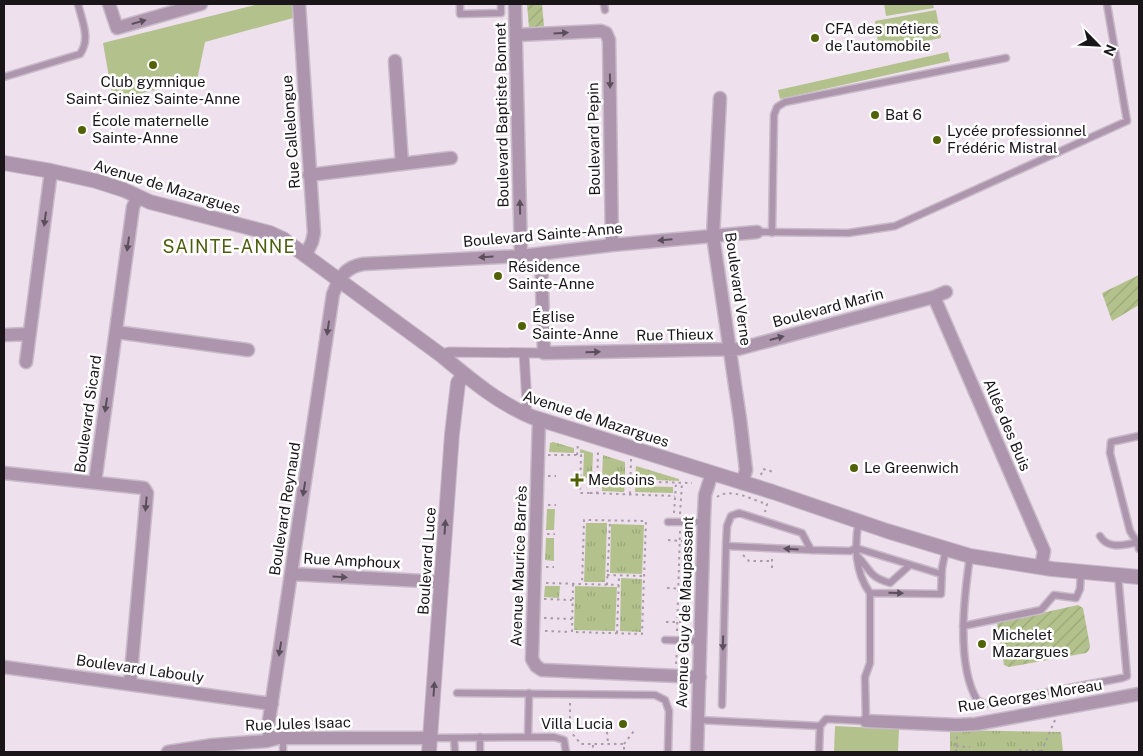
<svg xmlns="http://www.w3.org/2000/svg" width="1143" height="756" viewBox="0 0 1143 756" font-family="'Public Sans',sans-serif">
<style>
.grass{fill:url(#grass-tufts)}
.garden{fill:url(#garden-furrows)}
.pitch{fill:#b3c28c}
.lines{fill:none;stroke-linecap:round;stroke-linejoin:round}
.service-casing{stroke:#c8bbc8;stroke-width:9}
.pedestrian-casing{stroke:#c8bbc8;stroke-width:11}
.minor-casing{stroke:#c8bbc8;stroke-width:15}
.tertiary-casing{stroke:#c8bbc8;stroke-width:16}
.path{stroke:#a89ca7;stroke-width:2;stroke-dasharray:2.5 4;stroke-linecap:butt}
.service{stroke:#ae95ae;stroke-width:6}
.pedestrian{stroke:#ae95ae;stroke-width:9}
.minor{stroke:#ae95ae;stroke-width:12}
.tertiary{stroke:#ae95ae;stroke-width:14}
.oneway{fill:#5c4f5c}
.poi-dot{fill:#506106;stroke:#fff;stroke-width:2}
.labels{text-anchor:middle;stroke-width:5;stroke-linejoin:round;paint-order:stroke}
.poi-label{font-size:15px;fill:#191519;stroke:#fff;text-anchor:start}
.street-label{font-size:15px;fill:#191519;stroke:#fff}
.quarter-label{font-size:18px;letter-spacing:1px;fill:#4d5d0f;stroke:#fff}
</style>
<defs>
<pattern id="grass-tufts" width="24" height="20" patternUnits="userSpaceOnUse" patternTransform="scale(1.25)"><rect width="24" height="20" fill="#b3c28c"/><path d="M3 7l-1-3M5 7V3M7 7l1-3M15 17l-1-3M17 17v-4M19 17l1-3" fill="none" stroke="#99a678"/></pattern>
<pattern id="garden-furrows" width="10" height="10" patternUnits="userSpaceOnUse" patternTransform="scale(1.25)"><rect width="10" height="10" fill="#b3c28c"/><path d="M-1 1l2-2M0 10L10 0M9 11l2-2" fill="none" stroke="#99a678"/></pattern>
</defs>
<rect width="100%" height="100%" fill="#efe0ee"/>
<path class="grass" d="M553,442L574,448V453L549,452L550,443Z
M580,449L593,453L592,478H583L584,453H580Z
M603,455L625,462V479L602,478Z
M636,466L679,479V481L635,479Z
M602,484L625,485L624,492L602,491Z
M635,486L673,487V493L635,492Z
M547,509H555L554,530H546Z
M586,523H607L605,582H584Z
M611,524L644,525L642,574L610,573Z
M546,538H554V561L545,560Z
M621,578L642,579L641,632L620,631Z
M545,586H560L559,598L544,597Z
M575,586L617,587L615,631L574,630Z
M950,730L1061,732L1063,752H950Z"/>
<path class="garden" d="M527,4H542L544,26L529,28Z
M1139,275V305L1112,321L1102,293Z
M1078,605L1083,608L1090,646L1089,650L1086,653L1009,667L1004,665L997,623Z"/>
<path class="pitch" d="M259,4H292L293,18L205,42L197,80L113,100L103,43Z
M884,4H933L934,8L886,16Z
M936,10L941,38L879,50L875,21Z
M948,52L950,61L780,99L778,90Z
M835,726L899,729L898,752H834Z"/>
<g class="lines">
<g class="service-casing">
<path id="service" d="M460,4V14L501,13V4
M604,4L605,10
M4,77L80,54C91,39 82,21 78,4
M757,232L848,233L895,226L1127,121L1107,4
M772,233L774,115L777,107L785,102L1006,58
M1139,436L1111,442L1110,453L1130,531L1137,542L1139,549
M859,521C854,544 855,573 870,593L941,594L942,568L946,549
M668,522H704
M1100,536C1109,551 1126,544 1139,542
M726,546L727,526L731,516L739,513L802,533L811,550
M857,556C872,570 867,576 890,583L910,565
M970,556C964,597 956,664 977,700L985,704L1122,678L1127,676L1118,575
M963,626L1041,610L1054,595L1076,598L1080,589L1081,572
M665,640L701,641
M457,693L655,695L665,700L669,711L668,752
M722,705L726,546L811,550L850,551L856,548L941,574
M698,720L820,726L819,752
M820,726L826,719L866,721L865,677L870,663V593
M528,737L529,693
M283,738V752
M430,738L554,737L564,740L566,752
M454,738L455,752
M480,752V737"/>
</g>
<g class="pedestrian-casing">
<path id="pedestrian" d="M524,353L527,404L524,414
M441,355L449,352L544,353"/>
</g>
<g class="minor-casing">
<path id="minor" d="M109,4L117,28L201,4
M299,4L314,233L312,242L305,256
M515,4L521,256
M516,35L601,31L606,33L609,40L612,245
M395,61L402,164
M720,98L713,236L740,419L746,470L742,483
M309,175L451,158
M541,254L544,353L738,349L934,297L946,292
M934,297L1044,551L1041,567
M116,332L248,350
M4,335L29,334
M26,362L51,171
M539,420L532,659L536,666L542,670L700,677
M4,473L144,488L147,493L130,684
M95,482L133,207L138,196
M291,574L442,582
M4,667L272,704
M866,721L957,725L976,724L1139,694
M278,738L269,733L268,727L333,294C339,278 345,267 363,264L521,256L612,245L757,232
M168,752L213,745L267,741L278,738H430
M697,752L704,516L705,495L712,473"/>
</g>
<g class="tertiary-casing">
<path id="tertiary" d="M4,163L51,171L96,181L124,190L150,202L270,233L283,239L441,355C470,379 498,403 532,417L773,492L887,531L970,556L1052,569L1139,577
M429,752L452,434L458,383L464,374"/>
</g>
<path class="path" d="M548,455H581L580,493H590V496
M577,455L578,443
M761,475L763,469L774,472
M548,476H556
M581,480L692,483
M590,493L675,496
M597,494L598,451
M630,494L631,459
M717,497C731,487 752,500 767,504L765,512
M548,505H556
M674,513L676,483
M680,514L682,483
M547,534H555
M668,540L693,542
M743,555L749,561H772
M546,567H554
M772,568V557
M607,575L644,576
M546,583L619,585
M573,584L572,632L642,634L646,521L584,520L582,584
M607,585L610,521
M667,588L689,589
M544,599L572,600
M544,618L572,619
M666,622H689
M545,631L571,632
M677,631L680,531
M617,633L619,576
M676,664L677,648
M570,703V731L581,744H624V752
M607,732L608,744
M624,744L634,731
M593,745V752
M956,746L970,747
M1019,750L1041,751
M956,752L957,735
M1041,752L1055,720"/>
<use href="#service" class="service"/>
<use href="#pedestrian" class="pedestrian"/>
<use href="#minor" class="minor"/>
<use href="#tertiary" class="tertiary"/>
</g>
<defs><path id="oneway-solid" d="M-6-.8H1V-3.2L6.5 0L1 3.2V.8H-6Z" transform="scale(1.25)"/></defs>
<g class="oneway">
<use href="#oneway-solid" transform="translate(139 22) rotate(-16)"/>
<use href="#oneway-solid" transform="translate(561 33) rotate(-3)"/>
<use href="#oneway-solid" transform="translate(610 81) rotate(89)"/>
<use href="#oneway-solid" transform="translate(520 207) rotate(-91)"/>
<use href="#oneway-solid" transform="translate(45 219) rotate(98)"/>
<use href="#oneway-solid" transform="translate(665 240) rotate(175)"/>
<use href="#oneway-solid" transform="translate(128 244) rotate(98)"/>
<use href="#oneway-solid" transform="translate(486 257) rotate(177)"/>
<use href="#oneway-solid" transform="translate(328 328) rotate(98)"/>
<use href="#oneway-solid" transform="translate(777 338) rotate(-15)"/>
<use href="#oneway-solid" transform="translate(593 352) rotate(-1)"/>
<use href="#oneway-solid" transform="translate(106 405) rotate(98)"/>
<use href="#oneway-solid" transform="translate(304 489) rotate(99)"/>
<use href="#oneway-solid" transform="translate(146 504) rotate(95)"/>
<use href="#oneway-solid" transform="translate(445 527) rotate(-86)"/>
<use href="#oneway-solid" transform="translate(791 549) rotate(-177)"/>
<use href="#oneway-solid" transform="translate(340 577) rotate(3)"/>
<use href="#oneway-solid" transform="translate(896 593) rotate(1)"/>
<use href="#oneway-solid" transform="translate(723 643) rotate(91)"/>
<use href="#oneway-solid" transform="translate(280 649) rotate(99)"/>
<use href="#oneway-solid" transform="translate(434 689) rotate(-86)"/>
</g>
<g class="poi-dot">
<circle cx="815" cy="38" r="5"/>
<circle cx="153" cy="65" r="5"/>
<circle cx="875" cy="115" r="5"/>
<circle cx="82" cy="130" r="5"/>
<circle cx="937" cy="140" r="5"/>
<circle cx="498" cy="276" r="5"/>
<circle cx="522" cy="326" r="5"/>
<circle cx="854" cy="468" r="5"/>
<path d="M574.5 472.5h5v5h5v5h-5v5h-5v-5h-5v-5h5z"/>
<circle cx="982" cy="644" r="5"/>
<circle cx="623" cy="724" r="5"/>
</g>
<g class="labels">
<g class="poi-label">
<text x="825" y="34">CFA des métiers<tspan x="825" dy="17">de l'automobile</tspan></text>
<text x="153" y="87" text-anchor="middle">Club gymnique<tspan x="153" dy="17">Saint-Giniez Sainte-Anne</tspan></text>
<text x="885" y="120">Bat 6</text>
<text x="92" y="126">École maternelle<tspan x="92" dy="17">Sainte-Anne</tspan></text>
<text x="947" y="136">Lycée professionnel<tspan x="947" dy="17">Frédéric Mistral</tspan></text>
<text x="508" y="272">Résidence<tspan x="508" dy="17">Sainte-Anne</tspan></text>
<text x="532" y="322">Église<tspan x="532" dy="17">Sainte-Anne</tspan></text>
<text x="864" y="473">Le Greenwich</text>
<text x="588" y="485">Medsoins</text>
<text x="992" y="640">Michelet<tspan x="992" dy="17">Mazargues</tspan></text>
<text x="613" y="729" text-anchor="end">Villa Lucia</text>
</g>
<g class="street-label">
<text transform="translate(502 115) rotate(-91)" y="5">Boulevard Baptiste Bonnet</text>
<text transform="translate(291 132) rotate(-94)" y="5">Rue Callelongue</text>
<text transform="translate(594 139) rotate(-91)" y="5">Boulevard Pepin</text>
<text transform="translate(167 187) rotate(17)" y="5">Avenue de Mazargues</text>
<text transform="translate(543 235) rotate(-5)" y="5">Boulevard Sainte-Anne</text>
<text transform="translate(738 289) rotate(82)" y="5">Boulevard Verne</text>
<text transform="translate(828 308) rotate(-15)" y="5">Boulevard Marin</text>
<text transform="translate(675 335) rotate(-1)" y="5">Rue Thieux</text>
<text transform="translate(88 414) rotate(-82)" y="5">Boulevard Sicard</text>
<text transform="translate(596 419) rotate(18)" y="5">Avenue de Mazargues</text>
<text transform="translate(1007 425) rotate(67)" y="5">Allée des Buis</text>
<text transform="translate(285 509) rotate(-81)" y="5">Boulevard Reynaud</text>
<text transform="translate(352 561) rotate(3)" y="5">Rue Amphoux</text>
<text transform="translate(427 561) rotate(-86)" y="5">Boulevard Luce</text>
<text transform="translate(519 566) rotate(-88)" y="5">Avenue Maurice Barrès</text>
<text transform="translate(685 612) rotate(-88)" y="5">Avenue Guy de Maupassant</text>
<text transform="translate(140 669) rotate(8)" y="5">Boulevard Labouly</text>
<text transform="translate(1030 696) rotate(-9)" y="5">Rue Georges Moreau</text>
<text transform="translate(298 724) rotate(-2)" y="5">Rue Jules Isaac</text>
</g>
<g class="quarter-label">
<text x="229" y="253">SAINTE-ANNE</text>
</g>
</g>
<rect width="1143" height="756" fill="none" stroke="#191519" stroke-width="10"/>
<g transform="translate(1098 45) rotate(114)" stroke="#ffffff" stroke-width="4" paint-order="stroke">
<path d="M0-4L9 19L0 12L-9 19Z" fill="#191519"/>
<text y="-8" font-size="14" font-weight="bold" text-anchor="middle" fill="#191519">N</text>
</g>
</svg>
